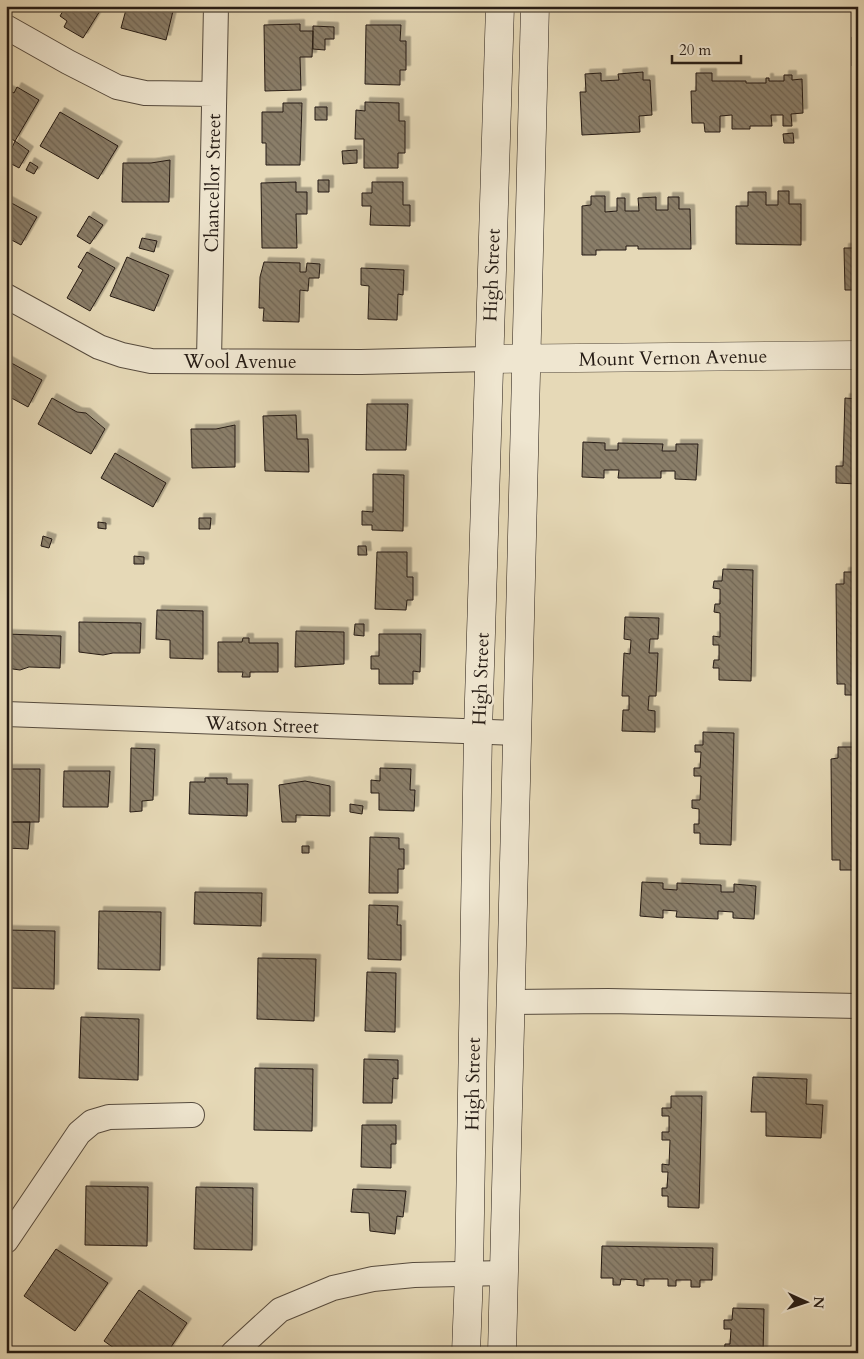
<svg xmlns="http://www.w3.org/2000/svg" width="864" height="1359" viewBox="0 0 864 1359" font-family="Cardo,serif">
<style>
.building{fill:url(#building-back-hatch);stroke:#261c15;filter:url(#shadow)}
.lines{fill:none;stroke-linecap:round;stroke-linejoin:round}
.minor-casing{stroke:#564b3e;stroke-width:26}
.tertiary-casing{stroke:#564b3e;stroke-width:29}
.secondary-casing{stroke:#261c15;stroke-width:29}
.minor{stroke:#efe6d0;stroke-width:24}
.tertiary{stroke:#efe6d0;stroke-width:28}
.secondary{stroke:#efe6d0;stroke-width:28}
.labels{text-anchor:middle;stroke-width:5;stroke-linejoin:round;paint-order:stroke}
.street-label{font-size:19px;fill:#261c15;stroke:#efe6d0}
</style>
<defs>
<pattern id="building-back-hatch" width="6" height="6" patternUnits="userSpaceOnUse" patternTransform="scale(1.25)"><rect width="6" height="6" fill="#8a7e69"/><path d="M-1 5l2 2M0 0l6 6M5-1l2 2" fill="none" stroke="#716655"/></pattern>
<filter id="shadow"><feDropShadow dx="4.5" dy="-4.5" stdDeviation="0" flood-color="#0004"/></filter>
</defs>
<rect width="100%" height="100%" fill="#e6d9b7"/>
<filter id="stains"><feTurbulence type="fractalNoise" baseFrequency=".004" numOctaves="4"/><feColorMatrix values="0 0 0 0 .2 0 0 0 0 .09 0 0 0 0 .02 0 0 0 .5 -.17"/></filter>
<radialGradient id="worn" r=".72"><stop offset=".6" stop-color="#630" stop-opacity="0"/><stop offset="1" stop-color="#630" stop-opacity=".3"/></radialGradient>
<path class="building" d="M66,6H103L83,38L64,27L67,21L60,16Z
M127,6H155L173,11L166,40L121,28Z
M830,6H837V11H830Z
M300,24V31H313L312,57H300L301,90L265,91L264,25Z
M366,25H401L400,41H406V70H400V85L365,84Z
M313,26L334,27V39H325V50L313,49Z
M852,37H858V66H852Z
M643,72V80H650L652,115L639,116L640,132L582,135L580,92H586L585,74L601,73V81L619,80L618,74Z
M696,73H712V81H746V83H766V78H769V81H784V75H792V80L802,79L803,113L791,114L792,126H783V115H771L772,126H750V129H732V115L720,116V132H705L704,123H692L691,91H696Z
M17,87L39,100L15,141L6,136V89L14,93Z
M365,102L399,103V121H405V153H398V168H364V139H355L356,110L365,111Z
M283,103H302L300,165H266V143H262V112H283Z
M315,107H327V120H315Z
M60,112L118,146L98,179L40,146Z
M793,133L794,143H784L783,134Z
M15,141L29,151L19,168L6,161Z
M357,150V163L343,164L342,151Z
M170,160L169,202H122L123,163H151Z
M30,162L38,167L34,174L26,170Z
M318,180H329V192H318Z
M296,182V192H307V214H296L297,248H262L261,183Z
M372,182H403V205H410V226L370,225L371,206H362V193H372Z
M778,191H789V204H801V245L736,244V206H748V192H766V205H778Z
M591,196H605V212L617,211V198H625V211H639L638,198L656,197V210H668V197H679V209H690L691,249H638V246H626V250H596V255H582V206L591,205Z
M6,200L37,217L21,245L6,237Z
M89,216L103,225L90,244L77,236Z
M142,238L157,241L154,252L139,248Z
M844,248H858V290H845Z
M87,252L115,268L90,311L67,298L83,270L78,267Z
M127,257L169,275L154,311L110,296Z
M264,262L300,263V272H306L307,263L320,264L319,278H309L308,291L300,290L299,322L263,321L264,308H259L260,277Z
M361,268L404,270L403,295L398,294L397,320L368,319L369,286L361,285Z
M6,360L42,380L28,407L6,395Z
M52,398L77,412L86,413L105,429L91,454L38,424Z
M845,398L858,399V484L836,483V466H843Z
M367,404H408L406,450H366Z
M296,415L297,439H308L309,472L265,471L263,416Z
M235,425V467L192,468L191,429H216Z
M583,442L605,443V450H618V443L663,444L662,451H676V444H698L696,480L675,479V471H661V478H618L619,470H604V478L582,477Z
M115,453L166,483L153,507L101,478Z
M373,474L404,475L403,531L372,530V525H362V511L373,512Z
M199,518H211L210,529H199Z
M98,522L106,523V529L98,528Z
M43,536L52,539L49,548L41,546Z
M358,546H366L367,555H358Z
M377,552H407V577H413V600H407L406,610L375,609Z
M134,556L144,557V564H134Z
M723,569L753,570L751,681L719,680V668H713L714,660H719V645H713V636L720,637V613L714,612L715,604H720V589L713,588L714,581H722Z
M844,572H858V695H845V684H837L836,584H844Z
M157,610L203,611V659L170,658V640L156,639Z
M625,617L659,618L658,639H650L649,653H658L656,696H649L648,710L655,711V732L622,731L623,710H629V696H622L624,653L630,654L631,640L624,639Z
M79,622L141,623L140,653H113L103,655L79,652Z
M355,624H364V636L354,635Z
M296,631L344,632V664L295,667Z
M6,634L61,636L60,668L29,667L20,670L6,668Z
M379,634H421L420,672L413,671V684H379V669H371V656H379Z
M243,638H249V643H278V672H250V677H242L243,672H218V642H242Z
M703,732L734,733L731,845L700,844V833H694V824H699V809L692,808V800H700L701,776H694V768H700L701,752H695V745H703Z
M838,747H858V870H840V860H832L831,759L838,758Z
M131,748L155,749L153,800L142,801V811L130,812Z
M380,768L411,769L410,790H415L414,811L379,810V793H371V780L380,781Z
M6,769H40L39,822H6Z
M64,771H110L108,807H63Z
M205,778H227V784H248L247,816L189,814L190,782H205Z
M305,781L330,786V816L296,815V822H282L279,785Z
M350,804L363,806L362,814L350,812Z
M6,822H30L28,849L6,848Z
M370,837L399,838V849H404V869H398V893H369Z
M302,846H309V853H302Z
M642,882L663,883V889L677,890V883L721,885V892H734V884L756,886L754,919L733,918V912L718,911V919L676,917L677,911L663,910V918L640,916Z
M195,892L262,893L261,926L194,924Z
M369,905L398,906L397,925H401V960L368,959Z
M99,911L161,912L160,970L98,969Z
M6,930L55,931L54,989L6,988Z
M258,958L316,959L314,1021L257,1019Z
M367,972L396,973L395,1032L365,1031Z
M81,1017L139,1019L138,1080L79,1078Z
M364,1059L398,1060V1079L393,1078L392,1103H363Z
M255,1068L313,1069L312,1131L254,1130Z
M753,1077L807,1079L806,1104L823,1105L821,1138L766,1136V1112H751Z
M671,1096H702L699,1208L668,1207V1196H662V1188H667L668,1172H662V1164L669,1165L670,1140H662V1132H669V1116H662V1108H671Z
M362,1125H396V1144H391V1168L361,1167Z
M86,1186L148,1187L147,1246L85,1245Z
M196,1187L253,1188L252,1250L194,1249Z
M353,1189L406,1191L403,1217L397,1216L395,1234L370,1231L369,1213L351,1212Z
M602,1246L713,1248L712,1280H700V1287H691V1280H676V1286H668V1279H644V1286L637,1285V1280L621,1279L620,1285H613V1278H601Z
M56,1249L108,1283L75,1331L24,1296Z
M139,1290L187,1323L167,1353H121L104,1341Z
M733,1308L764,1309L763,1353H724L725,1344H730L731,1329H724V1320H732Z"/>
<g class="lines">
<g class="minor-casing">
<path id="minor" d="M6,27L68,62L117,87L145,93L214,94
M6,296L99,347L122,355L151,361L361,362L488,359
M209,360L216,6
M6,714L517,733
M511,1002L608,1001L858,1006
M6,1241L79,1133L92,1122L109,1117L192,1115
M233,1353L280,1310L333,1288L373,1279L414,1275L504,1273"/>
</g>
<g class="tertiary-casing">
<path id="tertiary" d="M488,359L858,355"/>
</g>
<g class="secondary-casing">
<path id="secondary" d="M466,1353L469,1274L478,732L500,6
M502,1353L535,6"/>
</g>
<use href="#minor" class="minor"/>
<use href="#tertiary" class="tertiary"/>
<use href="#secondary" class="secondary"/>
</g>
<g class="labels">
<g class="street-label">
<text transform="translate(212 183) rotate(-89)" y="7">Chancellor Street</text>
<text transform="translate(491 275) rotate(-88)" y="7">High Street</text>
<text transform="translate(673 357) rotate(-1)" y="7">Mount Vernon Avenue</text>
<text x="240" y="368">Wool Avenue</text>
<text transform="translate(480 679) rotate(-88)" y="7">High Street</text>
<text transform="translate(262 724) rotate(2)" y="7">Watson Street</text>
<text transform="translate(472 1084) rotate(-89)" y="7">High Street</text>
</g>
</g>
<rect width="864" height="1359" fill="none" stroke="#e6d9b7" stroke-width="25"/>
<rect x="8" y="8" width="849" height="1344" fill="none" stroke="#261c15" stroke-width="2.5"/>
<rect x="12" y="12" width="839" height="1334" fill="none" stroke="#261c15"/>
<g transform="translate(806 1302) rotate(93)" stroke="#efe6d0" stroke-width="4" paint-order="stroke">
<path d="M0-4L9 19L0 12L-9 19Z" fill="#261c15"/>
<text y="-8" font-size="14" font-weight="bold" text-anchor="middle" fill="#261c15">N</text>
</g>
<path d="M672 55v8h69v-8" fill="none" stroke="#261c15" stroke-width="2.5"/>
<text x="679" y="55" font-size="15" fill="#261c15" stroke="#efe6d0" stroke-width="4" paint-order="stroke">20 m</text>
<rect width="100%" height="100%" filter="url(#stains)"/>
<rect width="100%" height="100%" fill="url(#worn)"/>
</svg>
